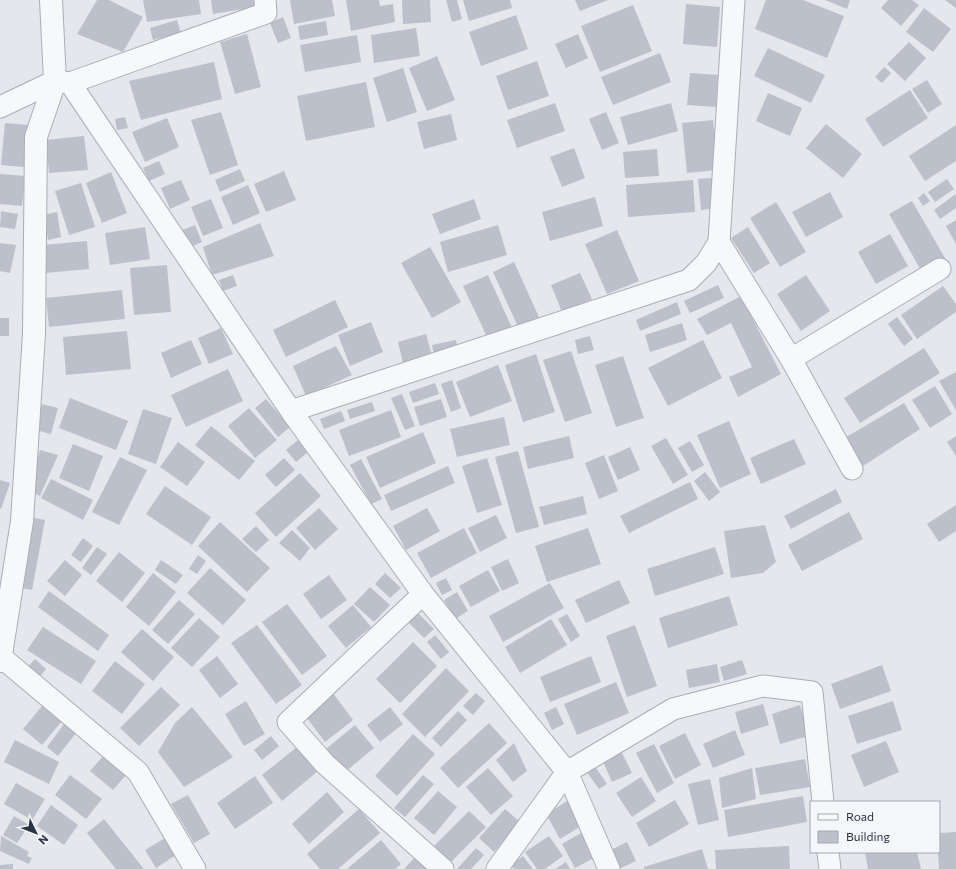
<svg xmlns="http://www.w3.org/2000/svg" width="956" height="869" viewBox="0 0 956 869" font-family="Commissioner,sans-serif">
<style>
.building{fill:#bbc0ca}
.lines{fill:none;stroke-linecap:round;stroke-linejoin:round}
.minor-casing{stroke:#a9aeb7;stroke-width:23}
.tertiary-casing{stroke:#a9aeb7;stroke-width:24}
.minor{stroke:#f7f8fa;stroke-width:21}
.tertiary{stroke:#f7f8fa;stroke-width:22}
</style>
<rect width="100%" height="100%" fill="#e4e7ec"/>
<path class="building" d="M97,0H109L143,17L123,52L77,34Z
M143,0H199L201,14L147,22Z
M211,0H255L256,7L213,14Z
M290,0H332L335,16L294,24Z
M346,0H379L380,6L393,4L395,22L351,31Z
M402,0H430L431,22L403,24Z
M446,0H457L462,19L452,22Z
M463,0H510L512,8L469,21Z
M575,0H608L580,11Z
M766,0H803L844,16L827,58L755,29Z
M825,0H850L847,9Z
M888,0H912L919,5L901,26L881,8Z
M945,0H956V8Z
M686,4L720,7L717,47L683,44Z
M633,5L652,51L600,72L581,26Z
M924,8L951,29L933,52L906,32Z
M516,15L528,49L481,66L469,32Z
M283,17L291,38L278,43L270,23Z
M177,20L181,33L153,40L150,28Z
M326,21L328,35L300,40L298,26Z
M416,28L420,56L374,63L371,35Z
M247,34L261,87L235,94L220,42Z
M578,34L588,58L566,68L555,44Z
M357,35L361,62L305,72L300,45Z
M909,42L926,58L905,81L887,64Z
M768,48L825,75L811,103L754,76Z
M660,53L671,82L613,105L601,77Z
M437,56L455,100L427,111L409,68Z
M537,61L549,96L508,110L496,76Z
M214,62L222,99L141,120L129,81Z
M884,67L891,73L882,83L875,77Z
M403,68L417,112L387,122L373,78Z
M690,73L718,75L716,107L687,105Z
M927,80L942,104L928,113L912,89Z
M366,82L375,127L306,141L297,96Z
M910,90L928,118L883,147L865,119Z
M768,93L802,108L790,136L756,121Z
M555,103L565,131L517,148L507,120Z
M671,103L678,131L628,145L620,117Z
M221,112L238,165L210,175L191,120Z
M606,112L619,143L602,150L589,119Z
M451,114L457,140L424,149L417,122Z
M125,117L128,128L117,130L115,119Z
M167,118L179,147L145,162L132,132Z
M713,120L718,170L687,173L682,123Z
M5,123L28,125L24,167L1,165Z
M826,124L862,154L843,178L806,148Z
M956,125V161L925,181L909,156Z
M84,136L88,170L49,173L46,140Z
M574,148L585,178L562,187L550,157Z
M657,149L659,176L625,178L623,152Z
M159,161L165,174L149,181L143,168Z
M240,169L245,181L220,192L215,180Z
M284,171L296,200L266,212L254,184Z
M111,172L127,213L102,223L86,183Z
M0,174L25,176L22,206L0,204Z
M712,178L716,208L701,210L698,179Z
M947,179L954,189L935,202L928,192Z
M181,180L190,200L170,209L161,188Z
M693,180L695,212L628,217L626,185Z
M81,183L95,227L69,235L55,191Z
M248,185L260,213L233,225L221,197Z
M830,192L843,217L806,237L792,212Z
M924,193L930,201L923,206L918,198Z
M956,194V208L940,219L934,210Z
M595,197L603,226L550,241L542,212Z
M211,199L223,228L203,236L191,207Z
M474,199L481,219L440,234L432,214Z
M912,201L945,258L922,272L889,214Z
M776,202L806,252L780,267L750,218Z
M1,211L18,214L15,229L0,227Z
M57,212L61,237L48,240L43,215Z
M956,220V244L946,226Z
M260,223L274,256L212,275L203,247Z
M195,225L202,242L188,248L180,231Z
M498,225L507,255L448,272L440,242Z
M145,227L150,259L110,265L105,233Z
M748,227L770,263L754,273L731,238Z
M617,230L639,281L607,294L585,244Z
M890,234L908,266L876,284L858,252Z
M87,241L89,269L45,273L43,245Z
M0,243L16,245L10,273L0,271Z
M430,247L461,302L432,318L401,263Z
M514,262L539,317L518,327L493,272Z
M167,265L171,312L134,315L130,268Z
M580,273L592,299L562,312L551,285Z
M233,275L237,286L223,291L219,280Z
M488,275L513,330L489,341L463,286Z
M806,275L830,311L801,331L777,294Z
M718,285L724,298L690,313L684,301Z
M943,286L956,304V312L917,339L901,315Z
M122,290L125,319L49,327L46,298Z
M741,296L781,374L738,397L729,377L752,367L731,323L707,335L697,319Z
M335,300L348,327L286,357L273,330Z
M677,302L681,314L640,331L636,320Z
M897,317L913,339L904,346L888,324Z
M0,318H9V336H0Z
M371,322L383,352L350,366L338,335Z
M682,323L687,340L650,352L645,335Z
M221,328L233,354L209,364L198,338Z
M127,331L131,369L66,375L63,337Z
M426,334L432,356L403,363L398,342Z
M590,336L594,350L578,354L575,340Z
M191,340L202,364L171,378L161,353Z
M456,340L458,352L434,356L432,345Z
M703,340L722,378L668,406L648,368Z
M336,346L352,375L306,396L293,366Z
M924,348L940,373L860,423L844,398Z
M571,351L592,413L565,422L543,360Z
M536,354L555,412L523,422L505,365Z
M623,356L644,418L616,427L595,365Z
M498,365L512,401L470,417L456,382Z
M228,369L243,401L186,427L171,395Z
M956,372V410L939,381Z
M452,380L461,408L451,412L441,384Z
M435,383L439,394L413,403L409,392Z
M935,386L952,414L930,428L912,400Z
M402,394L415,426L405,430L391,398Z
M70,398L128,421L116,450L59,428Z
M266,399L290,427L278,437L255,408Z
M441,399L447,417L420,426L414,407Z
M372,402L375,411L350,419L347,410Z
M904,403L920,429L860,468L843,439Z
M42,404L58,408L51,434L35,430Z
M249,408L277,440L255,458L228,426Z
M143,409L172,418L156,464L128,454Z
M391,410L401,437L349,456L339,430Z
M341,411L345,421L324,429L320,419Z
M504,417L510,445L457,457L450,429Z
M729,421L751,474L720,488L697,435Z
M211,426L255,461L239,480L195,445Z
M423,432L436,463L380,488L366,457Z
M569,436L574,458L528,469L523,447Z
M956,436V456L947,442Z
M666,438L688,475L673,484L651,446Z
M794,439L806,464L761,484L750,458Z
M298,440L308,452L296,462L286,450Z
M690,441L704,465L692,472L678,448Z
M178,442L205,462L187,486L160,467Z
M73,444L103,456L89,491L59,478Z
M630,447L640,470L618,480L608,457Z
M40,450L58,455L40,496L29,491Z
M518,451L539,527L516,533L495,457Z
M604,455L618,491L599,499L585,463Z
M120,457L147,470L119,525L92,512Z
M284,458L295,470L276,487L265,475Z
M487,458L502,505L477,513L462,466Z
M361,459L382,499L371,504L350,465Z
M448,466L455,483L391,511L384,495Z
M705,472L720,492L709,501L694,481Z
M300,473L321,496L276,537L255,513Z
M51,479L93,500L83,520L41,498Z
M0,480L10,483L1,509L0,508Z
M690,482L698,499L629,533L620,516Z
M165,486L211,517L192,545L146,514Z
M836,489L842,502L791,529L784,516Z
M583,496L587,514L544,525L539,507Z
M956,505V531L939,542L927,524Z
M319,508L338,529L315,550L296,528Z
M427,508L440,531L406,550L393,526Z
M849,512L863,539L802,571L788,545Z
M496,515L507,538L480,552L468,528Z
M30,517L45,520L32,590L17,587Z
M220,522L270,568L247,592L198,546Z
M765,525L776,562L763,573L731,578L724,531Z
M256,526L269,540L256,552L242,539Z
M464,528L477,553L431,578L417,553Z
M588,528L601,564L547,582L535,546Z
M292,530L310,548L300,561L279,543Z
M83,538L93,546L81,562L71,555Z
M97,547L107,554L91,575L82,568Z
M715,547L724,574L655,596L647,569Z
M119,552L145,573L122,602L96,581Z
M198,555L206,561L197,574L189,569Z
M508,559L519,583L502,591L491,567Z
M65,560L82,575L65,596L47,581Z
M161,560L183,575L176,584L155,570Z
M210,568L246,600L223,625L187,593Z
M488,570L500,591L471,607L459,586Z
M153,573L176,592L149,626L126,607Z
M385,573L401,588L390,598L375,584Z
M329,575L347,600L321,619L303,594Z
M446,578L452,590L442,595L436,583Z
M619,580L630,603L586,623L575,600Z
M550,583L564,608L503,642L489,616Z
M370,587L390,605L374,622L354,604Z
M49,591L109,635L98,651L38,607Z
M457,592L468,611L455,619L444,600Z
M729,596L738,625L668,648L659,618Z
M179,600L195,614L168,644L152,630Z
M287,604L327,656L302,675L262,622Z
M353,605L371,627L346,648L328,626Z
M418,613L434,629L424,638L408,622Z
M567,614L580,636L571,642L558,619Z
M199,618L220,637L192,667L171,648Z
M551,619L567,645L520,673L505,647Z
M257,625L302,685L276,704L231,643Z
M635,625L657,686L627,697L606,636Z
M43,627L96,661L81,684L27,650Z
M142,629L174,657L153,681L121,652Z
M435,635L449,652L441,659L427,642Z
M413,642L437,666L400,703L376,679Z
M217,656L238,684L220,698L199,670Z
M591,656L601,682L550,702L540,677Z
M35,659L46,669L38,679L27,668Z
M742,660L747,674L724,681L720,667Z
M115,661L145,684L122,714L92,691Z
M717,664L720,682L689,688L686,670Z
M882,665L891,691L840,709L831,684Z
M446,668L469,691L425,737L402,714Z
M616,682L629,713L577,735L564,704Z
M161,687L180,705L139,746L120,728Z
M333,693L353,720L325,742L304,714Z
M476,693L485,701L473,715L463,706Z
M246,701L265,734L244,746L225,714Z
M893,701L902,730L857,744L848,716Z
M763,704L769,725L741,734L735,712Z
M43,705L62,721L42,745L23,729Z
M800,705L809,736L780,744L772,714Z
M192,707L233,757L184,787L158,752L175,723Z
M390,707L403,724L380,742L367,725Z
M556,707L564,724L552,730L544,713Z
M458,711L467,720L441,747L432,738Z
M489,723L507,743L458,788L440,768Z
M64,724L76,733L58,756L47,747Z
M355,725L374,748L345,772L326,749Z
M735,730L745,755L713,768L703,744Z
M685,733L701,765L675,779L659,746Z
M413,734L435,754L397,796L375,776Z
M271,736L279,746L262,760L254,750Z
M15,740L59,762L49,784L4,762Z
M886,741L899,772L864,787L851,755Z
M514,743L527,771L513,782L496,760Z
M654,744L674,783L657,793L636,753Z
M297,747L317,772L282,801L262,775Z
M620,749L632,773L612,782L601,757Z
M104,755L127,774L113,790L90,771Z
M805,759L810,787L760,795L755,768Z
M594,765L607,784L599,789L586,771Z
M488,768L513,796L491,815L466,787Z
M752,768L756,799L722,808L719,778Z
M70,775L102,799L86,819L55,795Z
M423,775L434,784L405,817L394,808Z
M255,776L273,803L235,829L217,803Z
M641,777L656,801L632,817L616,793Z
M710,779L719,820L698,825L688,784Z
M16,783L45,799L32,820L4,804Z
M438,791L457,807L434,835L414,818Z
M327,792L344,812L309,844L292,824Z
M188,795L210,834L194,843L171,804Z
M803,796L807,822L728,837L724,810Z
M569,800L583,825L560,839L546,814Z
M675,800L689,824L649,847L636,823Z
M51,805L78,825L64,845L37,826Z
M359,809L380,833L338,869H320L307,854Z
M505,809L520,822L494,852L479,838Z
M469,811L486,827L451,862L434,846Z
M14,816L29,825L17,843L3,835Z
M104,819L144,869H116L87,833Z
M956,832V869H939L938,852H939V833Z
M581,833L594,858L575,868L562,844Z
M1,836L29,852L27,856L32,858L29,864L0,851Z
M549,836L563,856L545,869H537L525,852Z
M165,838L176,855L156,868L145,850Z
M381,840L401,864L395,869H347Z
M627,842L636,861L619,869L611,850Z
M789,846L790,869H716L715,850Z
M476,848L484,855L471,869H457Z
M702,849L708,869H644V867Z
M871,852H917L921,869H868L865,853Z
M417,855L432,869H404Z
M523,856L533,869H514L511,865Z
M566,862L570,869H555Z
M13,864V869H0V865Z"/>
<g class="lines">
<g class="minor-casing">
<path id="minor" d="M70,83L291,411L423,594L567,772L497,869
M0,107L55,81L70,83L266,13L265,0
M719,242L791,359L852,469
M791,359L940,269
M291,411L689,280L706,263L719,242L734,0
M423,594L288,722L325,764L443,869
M0,656L138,772L195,869
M828,852L830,869
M609,869L567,772L673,709L763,686L812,692L823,802"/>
</g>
<g class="tertiary-casing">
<path id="tertiary" d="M0,661L22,521L34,334L36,137L55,81L51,0"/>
</g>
<use href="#minor" class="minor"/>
<use href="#tertiary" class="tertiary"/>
</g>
<rect x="810" y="801" width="130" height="52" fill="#f4f6f9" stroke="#a4a8b1"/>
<rect x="818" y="814" width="20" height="6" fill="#f7f8fa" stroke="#a4a8b1"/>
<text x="846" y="821" font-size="12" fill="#2b3445">Road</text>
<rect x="818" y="831" width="20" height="12" fill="#bbc0ca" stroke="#a4a8b1"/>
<text x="846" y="841" font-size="12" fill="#2b3445">Building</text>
<g transform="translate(36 833) rotate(133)" stroke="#f4f6f9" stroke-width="3" paint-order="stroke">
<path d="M0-3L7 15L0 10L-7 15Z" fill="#2b3445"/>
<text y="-6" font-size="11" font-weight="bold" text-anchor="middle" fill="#2b3445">N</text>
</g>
</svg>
